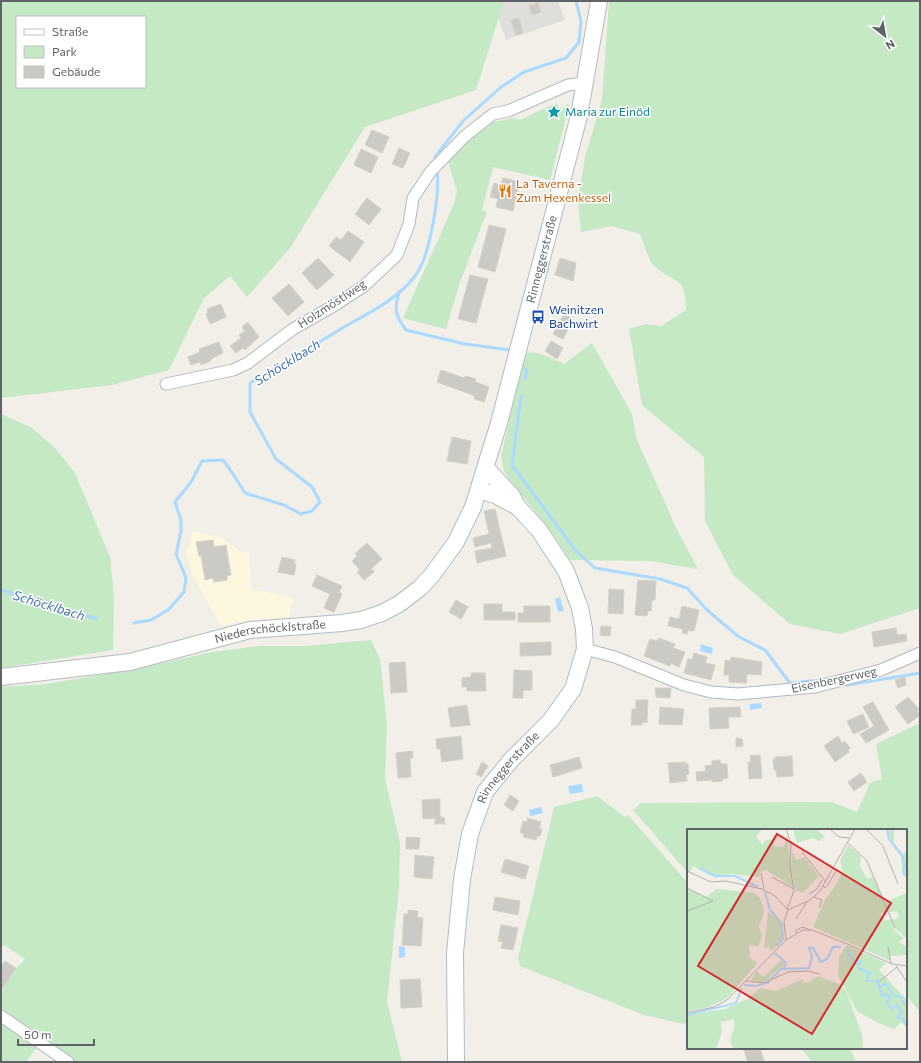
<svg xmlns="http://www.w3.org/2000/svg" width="921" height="1063" viewBox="0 0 921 1063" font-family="Commissioner,sans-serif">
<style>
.commercial{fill:#fef7e0}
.industrial{fill:#e0deda}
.green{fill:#c5e8c5;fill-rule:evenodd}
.water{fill:#aadaff}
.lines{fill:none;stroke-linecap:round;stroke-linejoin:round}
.stream{stroke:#aadaff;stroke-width:3}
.building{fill:#cccac5;stroke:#d6d1c6}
.street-casing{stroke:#b5b8bc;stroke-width:13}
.secondary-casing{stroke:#b6babf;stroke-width:18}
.street{stroke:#fff;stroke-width:11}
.secondary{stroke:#fff;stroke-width:16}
.labels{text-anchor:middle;stroke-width:3;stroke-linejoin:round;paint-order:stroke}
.culture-label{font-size:12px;fill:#0d838f;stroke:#fff;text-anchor:start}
.food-label{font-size:12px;fill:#c56008;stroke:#fff;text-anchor:start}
.street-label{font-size:12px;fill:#5f6368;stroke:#fff}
.transit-label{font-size:12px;fill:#164399;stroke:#fff;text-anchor:start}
.water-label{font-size:13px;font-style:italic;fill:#4174aa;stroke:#fff}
.inset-river{fill:none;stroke:#aadaff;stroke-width:2}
.inset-road{fill:none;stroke:#b3b3b1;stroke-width:1}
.view{fill:#d62828;fill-opacity:0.15;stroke:#d62828;stroke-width:2}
.inset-edge{fill:none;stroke:#5f6368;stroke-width:2}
</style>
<rect width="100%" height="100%" fill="#f1efe8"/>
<path class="commercial" d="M193,531L220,537L243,553L249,552L251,590L262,591L293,598L289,617L244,621L221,626L192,574L186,552Z"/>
<path class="industrial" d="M502,1H558L565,20L506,40L496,11Z"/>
<path class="green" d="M1,1H504L476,90L365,127L290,248L247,297L230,276L204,298L169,370L112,385L1,398ZM17,17H145V87H17Z
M609,1H920V608L840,634L790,624L733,575L705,521L704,457L642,405L629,329L645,324L661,326L686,310C686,274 675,285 654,266C649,261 643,241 640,234L611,226L581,232L578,200L585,157L602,100Z
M556,103L559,108H564L568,103L569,106L550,180L493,167L482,210L487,212L460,282L446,329L403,318L454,204L457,191L448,162L455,151L484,124L512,118L520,120Z
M592,343L632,414L637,440L677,530L698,569L650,561L570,560L554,535L510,480L504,471L501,456L525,353C537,350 554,359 564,364Z
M1,414L32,428L55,448L75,473L110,557L114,598L113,650L1,668Z
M371,640L380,659L387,724L385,779L400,843L399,888L387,1002L402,1062H72L1,1013C1,992 1,988 14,970C18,966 22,964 25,959L4,945L1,949V687L46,684L136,669L212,652L260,646H306Z
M920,723V1012L906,995V830H688V873L633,810L641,803L832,802L857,812L870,783L882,779L876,744Z
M597,796L625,817L628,815L688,883V1025L644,1015L520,966L518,958L554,807Z
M1,1021L37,1047L26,1062H1Z
M801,1048H850L856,1062H812Z"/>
<path class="water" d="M560,597L564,611L558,612L555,599Z
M701,644L713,648L712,654L700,651Z
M761,703L762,708L750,710V704Z
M582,784L583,792L570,794L568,786Z
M541,807L543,813L530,816L529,810Z
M399,946L405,947V957L399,958Z"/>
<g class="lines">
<path class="stream" d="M436,162L435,157L463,121L501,87L524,72L566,58L579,42L581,21L576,1
M399,292C394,310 395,315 406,330L465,344L510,350
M525,368L527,371L525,379
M521,396L512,465L576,551L595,568L660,579L687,588L707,610L739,637L765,650L790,683L823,680
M1,590L97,619
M134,623L151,620L168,610L184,592L186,578L176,554L181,531V520L175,502L191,482L202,461L223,460L229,468L245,493L284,505L301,514L312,511L320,502L312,487L276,459L250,412V383C281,365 313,346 344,327C369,313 398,299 415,276C430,257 440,194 437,170
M843,684L848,685L920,673"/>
</g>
<path class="building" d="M538,3L541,12L532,15L529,6Z
M519,18L523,33L516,35L511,20Z
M372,130L389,137L382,153L365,145Z
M399,148L410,153L403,168L392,164Z
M361,149L378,157L371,173L354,165Z
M503,178L520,182L513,211L496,207L498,199L490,197L494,183L501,185Z
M367,198L381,209L369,225L355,214Z
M489,225L506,229L495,272L478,267Z
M348,231L364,242L350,262L329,246L336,237L341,240Z
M318,258L334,275L317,290L302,273Z
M560,258L576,263L573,281L555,275Z
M470,275L488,279L476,323L458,319Z
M289,284L304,302L288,316L272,298Z
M221,304L226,317L210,324L206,314L208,313L207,309Z
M564,314L573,319L563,339L553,334Z
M248,322L259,337L245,350L243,348L236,353L230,346L241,338L239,335L245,331L242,327Z
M551,341L563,348L557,359L545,351Z
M219,342L223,353L211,359V361L201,365L200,362L191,365L188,357L200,352L199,349Z
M441,370L464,378L465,376L476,379L475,382L489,387L484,402L474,399L475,396L437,382Z
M452,437L471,441L467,464L447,461Z
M495,509L506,556L477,563L475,551L492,548L491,543L475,547L473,538L489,534L484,511Z
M213,540L214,547L226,545L231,575L227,576V580L214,582L213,578L205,580L201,556H199L196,542Z
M367,543L382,559L371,569L374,572L364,580L357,572L360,570L352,561L357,556L355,554Z
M282,557L295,560L294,563L296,564L294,575L278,572Z
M317,575L342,586L339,592L342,594L334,612L324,608L330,594L312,586Z
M638,580L656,581L655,600H652L651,611H648L647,616L635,615Z
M609,589L624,590L623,614L608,613Z
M456,600L468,607L461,619L449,612Z
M484,604H502V612H515V620H484Z
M524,606H550V622H518V613H524Z
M682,606L699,610L694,631L688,630L687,634L682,633L683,629L668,626L670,617L679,619Z
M601,626L611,627L610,636L600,635Z
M896,628L897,635L906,634L907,641L874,647L872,632Z
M659,638L675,644L673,648L685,652L679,667L671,663L670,666L644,656L650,639L657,641Z
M551,642V655L520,656V643Z
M694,653L707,657L705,663L715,665L711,680L684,673L688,658L692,660Z
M731,657L762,662L761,675L747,674L746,683L729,682V675H724L725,660L730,661Z
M405,662L407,692L391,693L389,663Z
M514,670L532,671V690H523V698H513Z
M471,673H485L486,691H467V687H462V678L471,677Z
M905,677L906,685L898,688L895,680Z
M655,688H671L670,698L656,697Z
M908,697L919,709L917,711L920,715L908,724L895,707Z
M636,700H648L647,723L642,722V725H631L632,709H636Z
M873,702L889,730L866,743L860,734L874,726L863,707Z
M467,705L470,725L451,727L448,708Z
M660,707L684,709L682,725L659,724Z
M740,707L741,717H728L729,728L710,729L709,708Z
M863,714L869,727L853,734L847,721Z
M461,736L463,759L442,762L440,749H437L436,739Z
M838,736L842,743L845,741L850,748L848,750L849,752L835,762L824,746Z
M736,738L742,739L743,746L736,747Z
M412,751L413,758H410L411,777L398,778L396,753Z
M760,755L762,778L749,779L748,762H751L750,756Z
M792,756L793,776L777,777L776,770H774L773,760L775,759V757Z
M579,757L582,768L553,777L550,765Z
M720,760L721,764H727L728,778L722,779L723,781L712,782V780L697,781L696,772L706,771L705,766L712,765V761Z
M482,762L488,766L481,777L476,774Z
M686,762V764H688L689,774L686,775L687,781L670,783L668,763Z
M861,773L867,782L854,791L848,782Z
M510,795L519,801L513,811L504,805Z
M440,799V817H444L445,824H435V818L423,819L422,800Z
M527,818L541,822L539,828L542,829L540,836H537L536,840L523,837L524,833H520L523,821L527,822Z
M406,837L420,838L419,849H406Z
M415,855L434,857L432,879L414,877Z
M505,859L529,866L525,879L501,872Z
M495,897L520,901L518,915L493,910Z
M408,910L418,911L417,917L423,918L421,946L402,945L404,914H408Z
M501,925L518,928L513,950L501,948L503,942L498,941Z
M5,961L16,968L1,990V966Z
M420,979L422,1007L401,1008L400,980Z
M743,1048H760L764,1061L748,1062Z"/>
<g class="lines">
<g class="street-casing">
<path id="street" d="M166,384L233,370L248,363L293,329L335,305L364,286L397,255L409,224L413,198L431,171L465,136L493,114L508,111L568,85L585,83
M585,649L615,657L684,685L711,692L738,694L815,687L881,670L920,653
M1,1016L68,1062"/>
</g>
<g class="secondary-casing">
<g id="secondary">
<path d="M479,490L495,495L516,506"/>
<path id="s1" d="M1,677L130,662L250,630L342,623L361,620L382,613L399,604L420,588L432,575L456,542L473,507L499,423L579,116L599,1"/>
<path id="s2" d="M456,1062L455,953L462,879L470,834L485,792L511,760L551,720L573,689L585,649L584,629L580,608L566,571L539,530L517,506L512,496L486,468"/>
</g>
</g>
<use href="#street" class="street"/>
<use href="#secondary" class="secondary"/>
</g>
<defs>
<g id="sight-bare" transform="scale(1.08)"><path d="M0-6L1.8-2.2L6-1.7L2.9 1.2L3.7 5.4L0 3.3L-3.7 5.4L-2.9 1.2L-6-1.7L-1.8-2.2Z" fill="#0f9aa8" stroke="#fff" stroke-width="2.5" paint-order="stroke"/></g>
<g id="restaurant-bare" transform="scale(1.08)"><path d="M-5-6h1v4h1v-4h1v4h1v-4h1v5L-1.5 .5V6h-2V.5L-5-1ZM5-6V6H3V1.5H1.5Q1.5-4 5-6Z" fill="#e8710a" stroke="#fff" stroke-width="2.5" paint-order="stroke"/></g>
<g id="bus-bare" transform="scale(1.08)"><path d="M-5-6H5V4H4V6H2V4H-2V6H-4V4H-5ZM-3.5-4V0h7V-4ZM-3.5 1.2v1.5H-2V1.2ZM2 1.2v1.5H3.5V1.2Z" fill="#1a4fb4" stroke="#fff" stroke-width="2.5" paint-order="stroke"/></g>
</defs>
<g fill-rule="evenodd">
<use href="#sight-bare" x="554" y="112"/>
<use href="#restaurant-bare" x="505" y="191"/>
<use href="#bus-bare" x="538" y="317"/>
</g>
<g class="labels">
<g class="culture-label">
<text x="565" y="116">Maria zur Einöd</text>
</g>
<g class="food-label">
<text x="516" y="188">La Taverna -<tspan x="516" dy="14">Zum Hexenkessel</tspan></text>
</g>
<g class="street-label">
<text dy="4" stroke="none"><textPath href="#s1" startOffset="788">Rinneggerstraße</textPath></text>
<text transform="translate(332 304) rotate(-33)" y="4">Holzmöstlweg</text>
<text dy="4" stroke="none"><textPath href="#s1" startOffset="274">Niederschöcklstraße</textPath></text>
<text transform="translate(834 680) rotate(-12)" y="4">Eisenbergerweg</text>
<text dy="4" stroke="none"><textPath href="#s2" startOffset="307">Rinneggerstraße</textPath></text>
</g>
<g class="transit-label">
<text x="549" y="314">Weinitzen<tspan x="549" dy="14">Bachwirt</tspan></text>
</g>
<g class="water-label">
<text transform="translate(287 362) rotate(-32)" y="5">Schöcklbach</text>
<text transform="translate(49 605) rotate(17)" y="5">Schöcklbach</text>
</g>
</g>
<g transform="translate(687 829)">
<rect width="220" height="220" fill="#f1efe8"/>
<path d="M0,0H75L69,8L76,16L78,12L86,10L87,17L97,18L100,5L106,58L79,41L73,43L72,48L45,45L24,47L6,37L3,43L0,42ZM106,0H129L138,8L132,12L126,9L110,14ZM200,0H207V15L216,25L220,23V49L215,42L214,27L207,19ZM161,16L174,28L173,37L180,50L186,48L201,82L193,85L199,92L204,90L207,101L217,109L212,113L220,118V126L203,127L204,132L126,98L138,71L151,53L155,41L153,32ZM105,24L110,31L117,28L132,47L116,64L110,62L107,58L104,38ZM0,59L19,68L30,60L68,64L73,69L77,80L76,88L72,96L75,107L71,118L63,116L62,118L63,129L70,133L68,137L40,169L22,178L0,183ZM220,64V110L208,99L205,91L212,88L210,82L202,83L198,73ZM81,83L96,94L97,109L85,122L82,118L77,119ZM159,116L199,134L192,141L220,171V199L215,193L207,200L189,193L170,182L151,146L152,128ZM94,131L98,136L84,146L81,152L74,154L64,151L70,142L76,148ZM131,147L154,156L160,164L175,206L176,220H47L43,212L48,196L46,190L34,193L35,202L29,220H0V186L38,180L60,170L73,159L89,162L116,150L117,154L122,153Z" fill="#c5e8c5"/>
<path class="inset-river" d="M200,0L202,10L215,26L218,36L216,44L220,48M13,39L28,47H48L71,58M78,63L83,81L94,94L96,110L90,117M159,121L170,135L173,133L171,139L183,144L180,147L181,152H191L193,162H195L194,166L197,167L199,165L203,169L200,172L204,180L210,176L215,183L210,188L216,190L220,198M88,124L99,134L97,139M84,150L94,140L122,139L125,128L122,119H126L134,133L140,130L146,118H154M57,156L69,157L83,153M192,158L199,155L207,166L215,169L216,174L220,175M0,186L49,174L55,159"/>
<path class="inset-road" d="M99,0L104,14L103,37L107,62L100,80M143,0L152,8L162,9M179,0L196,17L211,55M161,14L180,32L208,99M115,23L139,53M0,42L24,53L39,52L75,60L88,67L101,81M74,44L77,60M85,48L107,60M136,57L138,59L142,54L149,42M0,59L26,72L0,82M122,65L130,60L135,51M127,68L135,71L132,79M109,90L120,73M109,104V101L116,98L123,101M99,111L97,93L101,81L123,71L133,62L168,0M201,118L204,135M209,137L220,153M59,152L77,154L101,143L121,142L133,145M193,152L210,138M0,184L27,178L40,171L99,111L116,101H125L158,114L205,135L220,137"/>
<path class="view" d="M90,5L204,74L125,205L11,137Z"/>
<rect width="220" height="220" class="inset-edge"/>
</g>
<rect width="921" height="1063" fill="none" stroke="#5f6368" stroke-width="4"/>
<rect x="16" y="16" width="130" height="72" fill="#ffffff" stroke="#bfc1c3"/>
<rect x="24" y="29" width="20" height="6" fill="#ffffff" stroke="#bfc1c3"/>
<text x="52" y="36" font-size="12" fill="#5f6368">Straße</text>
<rect x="24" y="46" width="20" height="12" fill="#c5e8c5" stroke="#bfc1c3"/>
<text x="52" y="56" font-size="12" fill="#5f6368">Park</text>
<rect x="24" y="66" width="20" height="12" fill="#cccac5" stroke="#bfc1c3"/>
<text x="52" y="76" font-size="12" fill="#5f6368">Gebäude</text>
<g transform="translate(885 36) rotate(149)" stroke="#ffffff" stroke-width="3" paint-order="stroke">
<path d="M0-3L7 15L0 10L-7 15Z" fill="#5f6368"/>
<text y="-6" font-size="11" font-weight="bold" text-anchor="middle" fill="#5f6368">N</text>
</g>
<path d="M18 1039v6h76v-6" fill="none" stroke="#5f6368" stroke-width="2"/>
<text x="24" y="1039" font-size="12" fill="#5f6368" stroke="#ffffff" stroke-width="3" paint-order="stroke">50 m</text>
</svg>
